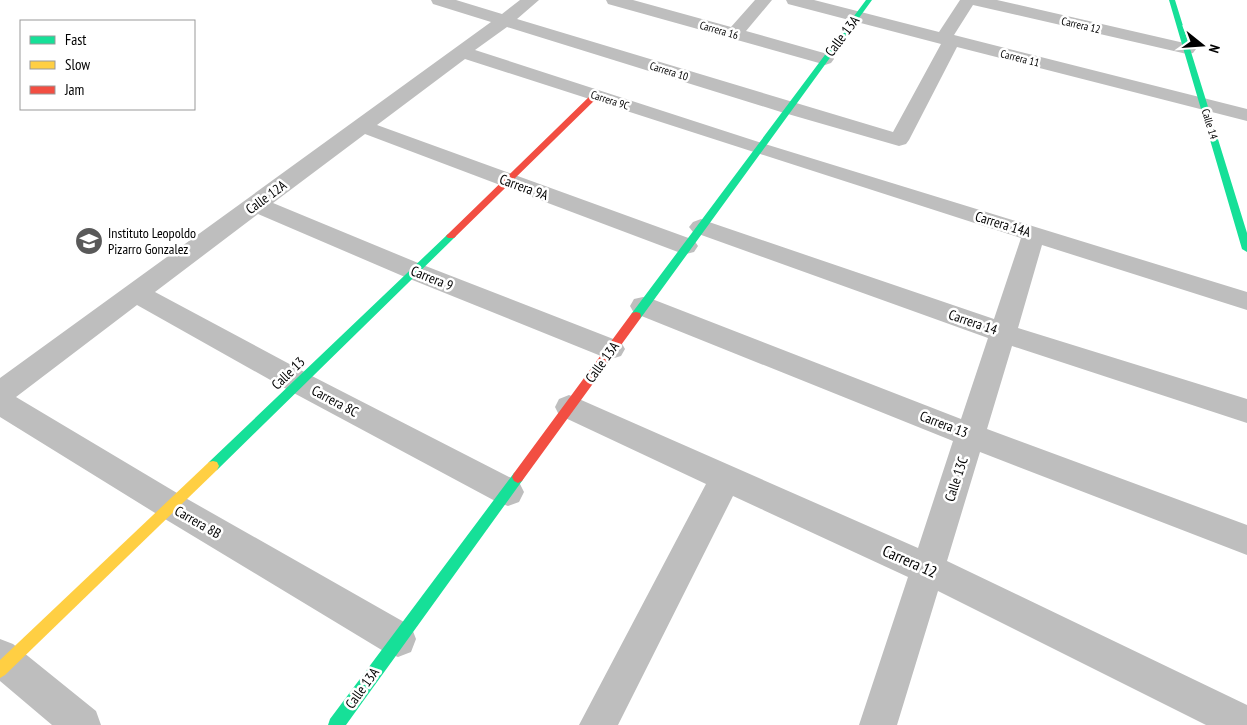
<svg xmlns="http://www.w3.org/2000/svg" width="1247" height="725" viewBox="0 0 1247 725" font-family="'PT Sans Narrow',sans-serif">
<style>
.lines{fill:none;stroke-linecap:round;stroke-linejoin:round}
.street{fill:#bebebe;fill-rule:evenodd}
.fast{fill:#16e098;fill-rule:evenodd}
.slow{fill:#ffcf43;fill-rule:evenodd}
.jam{fill:#f24e42;fill-rule:evenodd}
.labels{text-anchor:middle;stroke-width:5;stroke-linejoin:round;paint-order:stroke}
.far-street-label{font-size:11px;fill:#000;stroke:#fff}
.street-label{font-size:14px;fill:#000;stroke:#fff}
.poi-label{font-size:14px;fill:#000;stroke:#fff;text-anchor:start}
.near-street-label{font-size:16px;fill:#000;stroke:#fff}
</style>
<rect width="100%" height="100%" fill="#fff"/>
<g class="lines">
<path class="street" d="M431,0H456L502,14L520,0H539L517,19L893,132L941,44L788,4L786,0H814L939,32L960,0H997L1193,45L1196,49L1193,53L1187,54L973,5L954,35L1247,109V121L957,47L909,140L906,144L899,146L781,112L507,27L475,50L765,144L1247,292V310L1042,245L1018,328L1247,399V423L1012,346L987,429L1247,525V555L980,452L947,561L1247,705V725H1206L938,591L897,725H859L908,577L733,496L618,725H579L706,484L559,415L555,407L559,399L569,395L579,399L918,548L953,441L634,313L630,306L634,299L643,297L652,299L961,419L988,338L693,232L689,227L693,222L701,219L709,222L994,319L1021,238L465,59L377,125L694,240L698,246L694,252L686,254L678,252L365,134L273,203L423,265L621,342L625,349L621,356L611,359L601,356L405,277L258,214L155,292L310,375L519,482L524,492L519,502L508,506L497,502L290,391L137,305L16,397L182,496L411,626L416,639L411,652L398,657L385,652L160,516L0,417V378L491,22L433,4Z
M606,0H633L731,27L755,0H772L746,31L831,55L834,59L831,63L825,65L819,63L608,4Z
M0,639L13,644L96,711L101,725H52L0,681Z"/>
<path class="fast" d="M866,0H872L640,319H632L631,316L632,313Z
M1169,0H1175L1247,233V252L1242,249Z
M451,233L456,236L454,238L217,470L213,471L209,470L207,466L209,462L448,234Z
M518,471L522,473L524,477L522,481L346,725H328L330,719L514,473Z"/>
<path class="slow" d="M213,461L217,462L219,466L217,470L5,675L0,678V660L209,462Z"/>
<path class="jam" d="M593,93L600,95L454,238H448L446,236L448,234Z
M636,312L640,313L641,316L640,319L522,481L518,483L514,481L512,477L514,473L632,313Z"/>
</g>
<defs>
<g id="university-disc" transform="scale(1.4375)"><circle r="9.5" fill="#595959" stroke="#fff"/><path d="M0-5L7-2L0 1L-7-2ZM-4 1L0 2.5L4 1V4Q0 6-4 4Z" fill="#fff"/></g>
</defs>
<g fill-rule="evenodd">
<use href="#university-disc" x="89" y="241"/>
</g>
<g class="labels">
<g class="far-street-label">
<text transform="translate(1081 25) rotate(13)" y="4">Carrera 12</text>
<text transform="translate(719 30) rotate(16)" y="4">Carrera 16</text>
<text transform="translate(1020 58) rotate(14)" y="4">Carrera 11</text>
<text transform="translate(669 71) rotate(17)" y="4">Carrera 10</text>
<text transform="translate(610 100) rotate(18)" y="4">Carrera 9C</text>
<text transform="translate(1210 124) rotate(73)" y="4">Calle 14</text>
</g>
<g class="street-label">
<text transform="translate(842 36) rotate(-53)" y="5">Calle 13A</text>
<text transform="translate(524 187) rotate(20)" y="5">Carrera 9A</text>
<text transform="translate(266 197) rotate(-36)" y="5">Calle 12A</text>
<text transform="translate(1003 224) rotate(17)" y="5">Carrera 14A</text>
<text transform="translate(432 278) rotate(22)" y="5">Carrera 9</text>
<text transform="translate(973 322) rotate(19)" y="5">Carrera 14</text>
<text transform="translate(602 362) rotate(-54)" y="5">Calle 13A</text>
<text transform="translate(288 373) rotate(-44)" y="5">Calle 13</text>
<text transform="translate(335 401) rotate(28)" y="5">Carrera 8C</text>
<text transform="translate(944 424) rotate(21)" y="5">Carrera 13</text>
<text transform="translate(956 479) rotate(-72)" y="5">Calle 13C</text>
<text transform="translate(198 522) rotate(30)" y="5">Carrera 8B</text>
<text transform="translate(362 688) rotate(-54)" y="5">Calle 13A</text>
</g>
<g class="poi-label">
<text x="108" y="238">Instituto Leopoldo<tspan x="108" dy="16">Pizarro Gonzalez</tspan></text>
</g>
<g class="near-street-label">
<text transform="translate(910 561) rotate(24)" y="6">Carrera 12</text>
</g>
</g>
<rect x="20" y="20" width="175" height="90" fill="#ffffff" stroke="#999999"/>
<rect x="30" y="36" width="25" height="8" fill="#16e098" stroke="#999999"/>
<text x="65" y="45" font-size="15" fill="#000000">Fast</text>
<rect x="30" y="61" width="25" height="8" fill="#ffcf43" stroke="#999999"/>
<text x="65" y="70" font-size="15" fill="#000000">Slow</text>
<rect x="30" y="86" width="25" height="8" fill="#f24e42" stroke="#999999"/>
<text x="65" y="95" font-size="15" fill="#000000">Jam</text>
<g transform="translate(1202 45) rotate(107)" stroke="#ffffff" stroke-width="4" paint-order="stroke">
<path d="M0-4L9 19L0 12L-9 19Z" fill="#000000"/>
<text y="-8" font-size="14" font-weight="bold" text-anchor="middle" fill="#000000">N</text>
</g>
</svg>
